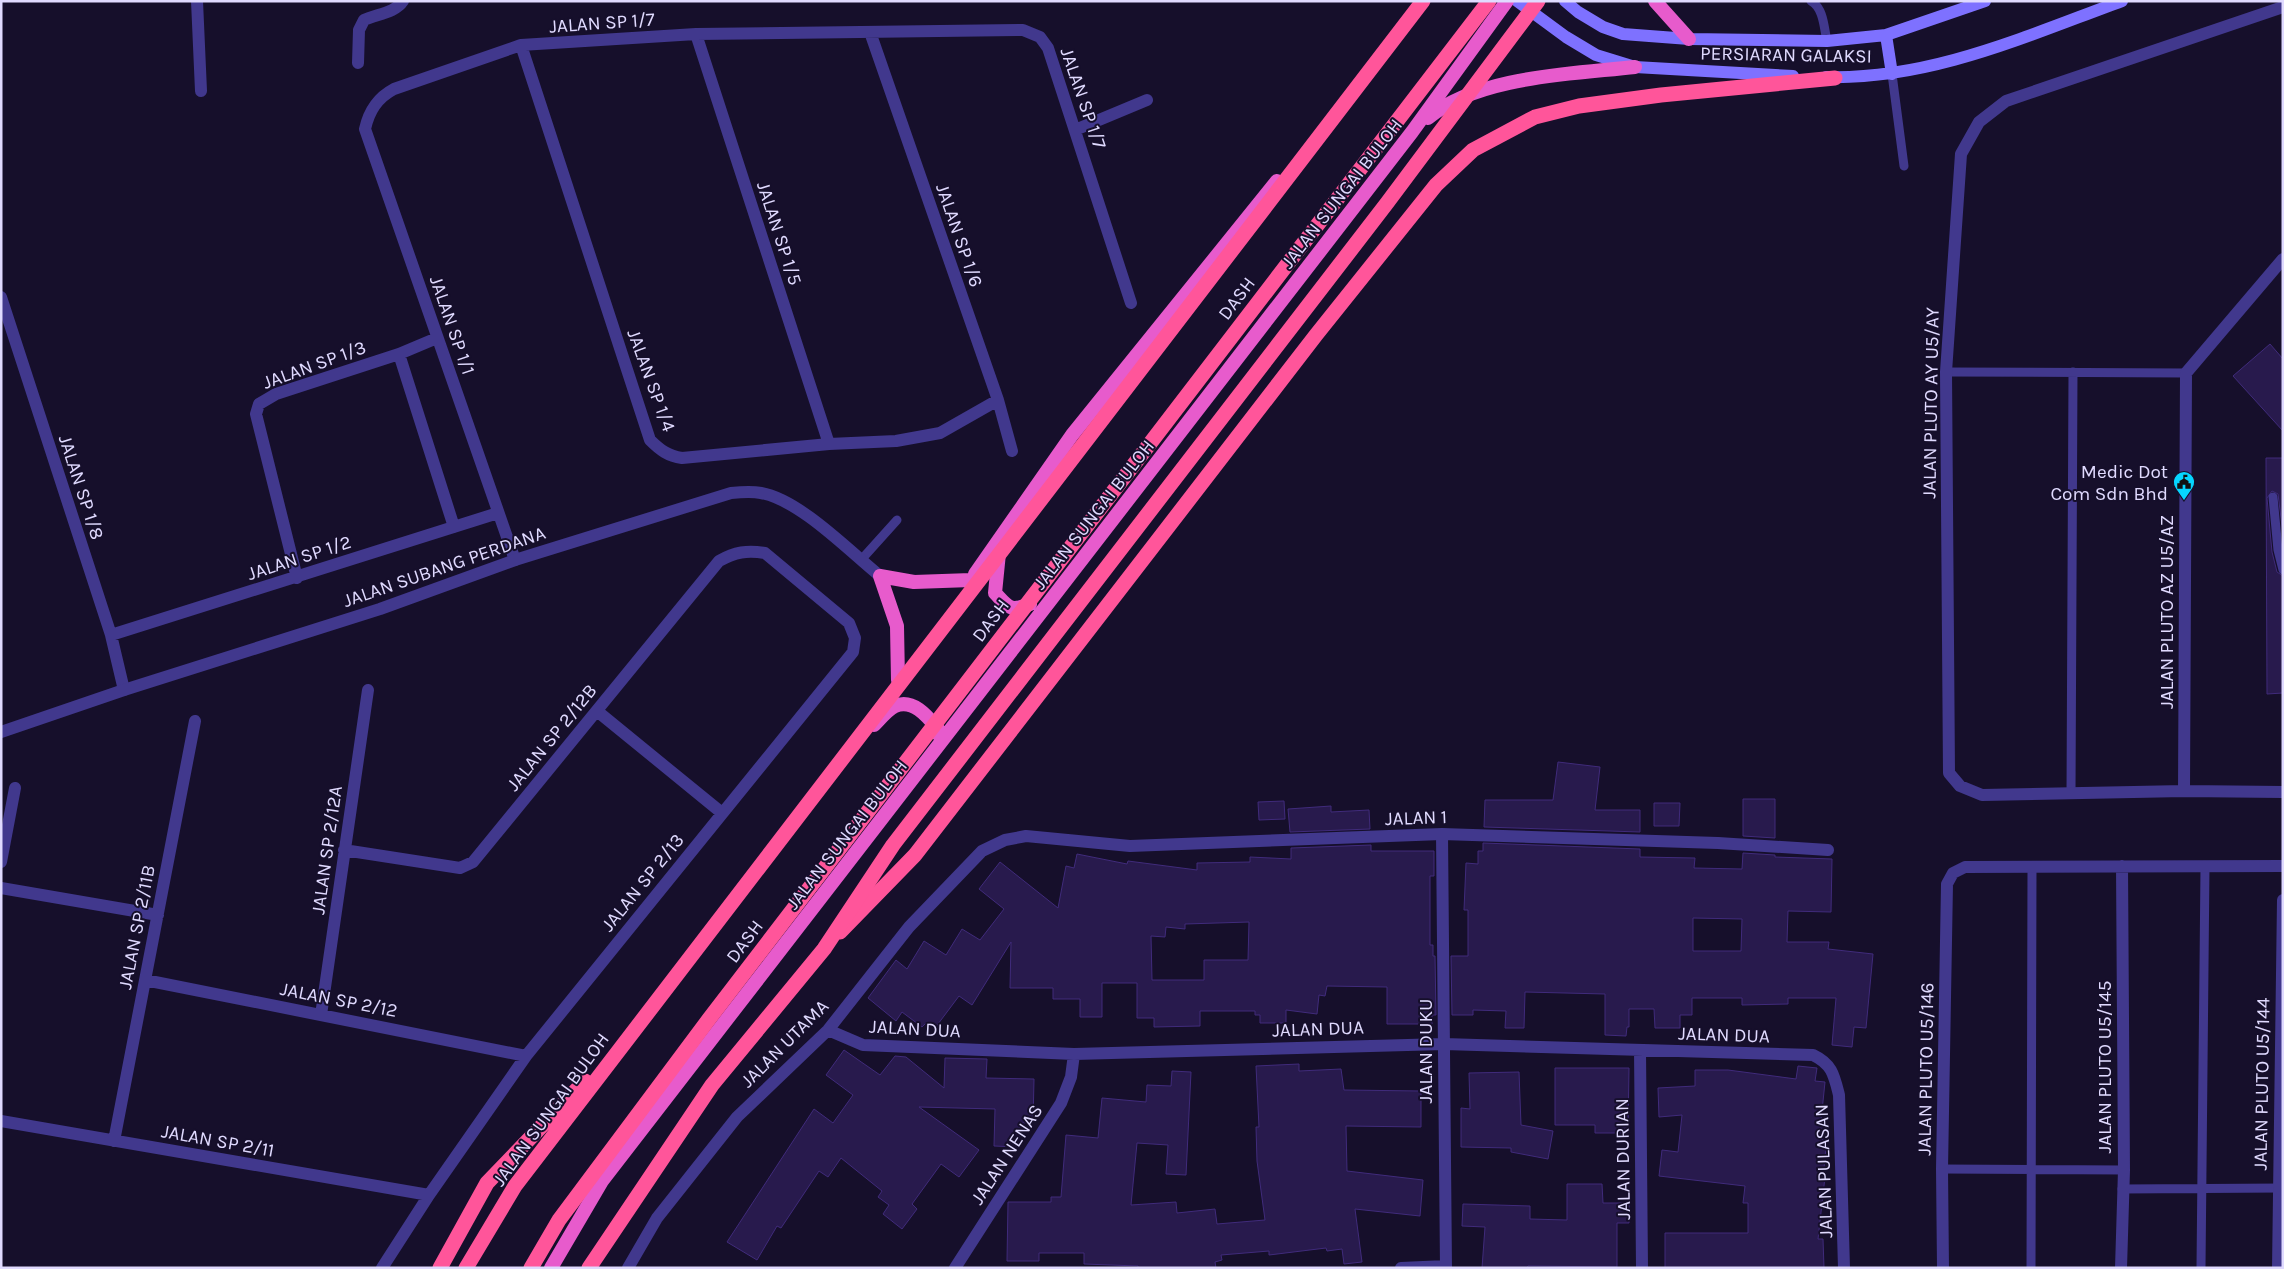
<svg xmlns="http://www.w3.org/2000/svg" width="2284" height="1269" viewBox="0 0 2284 1269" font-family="Karla,sans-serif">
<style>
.building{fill:#281a4d;stroke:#402b7b;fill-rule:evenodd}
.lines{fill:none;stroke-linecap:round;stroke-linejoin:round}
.service{stroke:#41388d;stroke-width:9}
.minor{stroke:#41388d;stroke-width:12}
.tertiary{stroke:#41388d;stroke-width:12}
.secondary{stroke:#7e71ff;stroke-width:12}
.trunk{stroke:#e75bcc;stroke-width:14}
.motorway{stroke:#ff559a;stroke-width:15}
.motorway-bridge{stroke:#ff559a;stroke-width:15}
.labels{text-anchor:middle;stroke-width:4;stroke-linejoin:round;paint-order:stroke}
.street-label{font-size:19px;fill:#e0daff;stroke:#160f2b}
.poi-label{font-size:19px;fill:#e0daff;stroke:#160f2b;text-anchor:end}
</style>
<rect width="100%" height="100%" fill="#160f2b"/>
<path class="building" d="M2270,344L2283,359V431L2233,376Z
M2266,458H2283V534L2278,494L2272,491L2267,498L2272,552L2277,572L2283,576V693L2267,694Z
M1558,762L1600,767L1595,810H1640V832L1484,827L1485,800H1553Z
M1743,799H1775V838L1743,836Z
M1284,801L1285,819L1259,820L1258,802Z
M1654,803H1680L1679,826H1654Z
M1331,806V812L1369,810L1370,829L1290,832L1288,809Z
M1483,843L1640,849V857L1695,858L1694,868L1742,869L1743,853L1775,855V857L1832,859L1831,912L1788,911L1787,942H1829L1828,949L1873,954L1866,1028L1854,1027L1852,1047L1832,1045L1836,998H1788V1004L1742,1005V998H1692V1015H1680V1028H1655L1654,1009H1629V1027H1627L1626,1036L1605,1035V994L1525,992L1524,1028H1505L1506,1011L1473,1010V1015H1452L1451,956H1468V910H1464L1466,863L1478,864V851H1483ZM1693,918L1742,919L1741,951H1693Z
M1371,845V851H1434V876H1430V945H1433V956H1435L1436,1015H1432V1024H1387V987L1327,986L1325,996L1319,995L1317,1014L1286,1010V1023H1260V1015H1255V1011H1200V1026L1154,1027V1018H1137V983H1102V1017H1080V999H1053V988H1010L1011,942L972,1005L959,996L935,1028L927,1022L922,1027L902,1012L896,1021L868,998L896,960L907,969L924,941L946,955L962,929L980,940L1004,909L979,889L1000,862L1058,908L1066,866L1074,868L1077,854L1127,864L1128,861L1197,870V863L1250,862V857L1291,859V848ZM1249,922L1248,960H1204V980H1152L1151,936L1165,937L1166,927L1185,929V924Z
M844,1050L880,1075L895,1056L906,1057L944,1088L945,1058L987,1059L986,1078L1034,1079L1033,1123H1020L1019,1147L994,1146L995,1109L919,1107L979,1150L959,1177L941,1164L912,1204L917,1209L902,1229L883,1214L889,1205L878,1197L882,1191L841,1158L828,1177L819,1171L781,1228L777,1226L757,1260L727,1242L814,1109L833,1123L853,1095L826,1075Z
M1299,1064V1071L1341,1069L1344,1090L1421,1091V1127L1346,1126L1347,1171L1423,1180L1420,1216L1355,1209L1362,1262L1344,1264L1342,1249L1327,1251L1326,1248L1269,1255V1251L1221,1255L1222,1260L1215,1262L1216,1268H1138V1266L1084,1264V1253H1039V1261H1007L1008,1202H1051V1197H1061L1066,1135L1098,1138L1102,1098L1146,1102L1147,1085L1171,1086L1172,1071L1191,1072L1186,1175L1166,1174L1168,1145L1137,1143L1131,1205L1176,1202L1177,1213L1215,1209L1217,1224L1265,1220L1257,1161L1256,1127H1259L1256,1066Z
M1798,1066L1817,1068L1815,1081L1825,1082L1821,1121H1825L1822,1146L1826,1147L1824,1168H1826L1818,1239H1823L1824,1268H1665V1233H1748V1203H1743L1745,1186L1659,1176L1662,1150L1678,1152L1682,1115L1659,1117L1658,1088L1695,1086V1070H1728L1796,1079Z
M1555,1068H1629L1628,1133H1595V1125H1555Z
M1519,1072L1521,1125L1553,1131L1548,1159L1511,1152V1148L1461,1147V1108L1470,1109L1469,1073Z
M1567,1184H1602L1603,1203H1629V1223H1617V1267L1528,1266L1527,1268H1482L1485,1227L1462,1226L1463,1204L1530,1206V1219L1567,1220Z"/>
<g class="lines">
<path class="service" d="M1811,1C1824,8 1824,29 1827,41
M1892,74L1904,166
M1946,372L2186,373
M2273,497L2278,550L2283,570
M861,560L897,520
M2071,794L2073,372
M1942,1169L2124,1170
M2122,1189L2283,1188
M2031,1268L2032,867
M2201,1268L2205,866"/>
<path class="minor" d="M197,1L201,91
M2283,7L2006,101L1979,122L1961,154L1946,372L1949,773L1960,786L1982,795L2184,791L2283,792
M870,32L998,400L1012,451
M696,34L829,444
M521,45L650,440C660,450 668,456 682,458L829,444L896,441L940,433L998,400
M358,63L359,30L364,20C377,14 395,13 403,1
M1075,130L1147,100
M1,297L111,635L124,690
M399,354L454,527
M515,560L365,129C369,111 377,98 394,89L521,45L696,34L1023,30L1040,37L1048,48L1131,303
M297,578L256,414L259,404L276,394L399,354L437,338
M111,635L498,513
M597,711L722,813
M2184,791L2186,373L2283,259
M1442,834L1446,1268
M344,850L460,868L473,862L719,561C735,552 747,550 765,553L849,623L855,638L853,652L526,1056L429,1195L382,1268
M1,862L15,788
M1,888L158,915
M145,980L526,1056
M321,1015L368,690
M828,1030L863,1045L1074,1054L1444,1044L1813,1055C1832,1064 1834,1075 1839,1095L1844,1268
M1640,1050L1642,1268
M1,1121L429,1195
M114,1141L195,721
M628,1268L657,1218L737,1117L828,1030L909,927L982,851L1005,840L1026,836L1130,846L1442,834L1718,843L1828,850
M955,1268L1061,1103L1071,1077L1074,1054
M1401,1268L1446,1266
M1943,1268L1942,1169L1947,884L1953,873L1965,867L2283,866
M2121,1268L2124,1170L2122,866
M2278,1268L2283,900"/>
<path class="tertiary" d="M1,732L124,690L380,609L515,560L731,493C741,492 751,491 761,493C800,500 849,551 880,576"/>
<path class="secondary" d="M1517,1L1566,37L1596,55L1635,67L1793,76
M1565,1L1578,12L1603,27L1623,34L1689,39L1827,41L1886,35L1985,1
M1886,35L1892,74
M1826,77C1930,80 2026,36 2122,1"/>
<path class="trunk" d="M1655,1L1689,39
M1428,118C1477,76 1573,74 1635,67
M999,553L995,593C1009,608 1010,612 1030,604
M975,574L1072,435L1277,181
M898,680L897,626L880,576L914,582L971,580
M874,725C879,720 888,709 895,706C913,698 928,717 938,729V734
M551,1268L602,1181L1412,132L1507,1"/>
<path class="motorway" d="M840,932L915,855L1316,335L1436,185L1473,150L1535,117L1579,106L1661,95L1835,78"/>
<path class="motorway-bridge" d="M440,1268L487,1183L585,1081
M466,1268L515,1186L1423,1
M531,1268L559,1220L709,1019L1489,1
M589,1268L712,1085L824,949L893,845L1387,203L1538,1"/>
</g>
<defs>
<g id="civic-pin" transform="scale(1.125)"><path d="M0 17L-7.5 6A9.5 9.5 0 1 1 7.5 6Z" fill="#06d5ff" stroke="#160f2b"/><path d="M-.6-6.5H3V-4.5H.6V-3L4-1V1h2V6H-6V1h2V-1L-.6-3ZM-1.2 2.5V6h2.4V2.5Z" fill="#111"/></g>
</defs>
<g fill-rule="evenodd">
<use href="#civic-pin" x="2184" y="482"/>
</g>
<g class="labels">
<g class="street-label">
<text transform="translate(602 22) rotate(-4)" y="7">JALAN SP 1/7</text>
<text transform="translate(1786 54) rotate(1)" y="7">PERSIARAN GALAKSI</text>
<text transform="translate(1084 98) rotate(71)" y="7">JALAN SP 1/7</text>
<text transform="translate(1341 193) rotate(-52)" y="7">JALAN SUNGAI BULOH</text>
<text transform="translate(780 233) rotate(72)" y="7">JALAN SP 1/5</text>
<text transform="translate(960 235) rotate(71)" y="7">JALAN SP 1/6</text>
<text transform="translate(1236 298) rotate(-53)" y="7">DASH</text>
<text transform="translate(453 325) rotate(71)" y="7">JALAN SP 1/1</text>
<text transform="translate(314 364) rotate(-20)" y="7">JALAN SP 1/3</text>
<text transform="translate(652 380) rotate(70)" y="7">JALAN SP 1/4</text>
<text transform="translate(1930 403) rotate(-89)" y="7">JALAN PLUTO AY U5/AY</text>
<text transform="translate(82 487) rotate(72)" y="7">JALAN SP 1/8</text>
<text transform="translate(1093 514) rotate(-52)" y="7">JALAN SUNGAI BULOH</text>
<text transform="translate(299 557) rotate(-18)" y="7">JALAN SP 1/2</text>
<text transform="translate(444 566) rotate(-19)" y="7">JALAN SUBANG PERDANA</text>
<text transform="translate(2166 612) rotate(-90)" y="7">JALAN PLUTO AZ U5/AZ</text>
<text transform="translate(990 620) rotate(-53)" y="7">DASH</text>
<text transform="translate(551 737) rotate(-51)" y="7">JALAN SP 2/12B</text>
<text transform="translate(1416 817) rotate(-2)" y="7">JALAN 1</text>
<text transform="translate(846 834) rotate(-52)" y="7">JALAN SUNGAI BULOH</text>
<text transform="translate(326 850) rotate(-82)" y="7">JALAN SP 2/12A</text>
<text transform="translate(642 882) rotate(-51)" y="7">JALAN SP 2/13</text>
<text transform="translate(136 927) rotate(-79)" y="7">JALAN SP 2/11B</text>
<text transform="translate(744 941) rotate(-53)" y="7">DASH</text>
<text transform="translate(339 999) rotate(11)" y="7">JALAN SP 2/12</text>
<text transform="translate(915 1028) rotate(3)" y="7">JALAN DUA</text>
<text transform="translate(1318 1028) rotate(-2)" y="7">JALAN DUA</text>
<text transform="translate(1724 1034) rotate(2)" y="7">JALAN DUA</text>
<text transform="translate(784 1043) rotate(-45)" y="7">JALAN UTAMA</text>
<text transform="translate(1425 1051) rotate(-90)" y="7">JALAN DUKU</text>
<text transform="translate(2104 1067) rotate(-90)" y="7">JALAN PLUTO U5/145</text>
<text transform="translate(1925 1069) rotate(-89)" y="7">JALAN PLUTO U5/146</text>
<text transform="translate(2261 1084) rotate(-89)" y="7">JALAN PLUTO U5/144</text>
<text transform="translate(550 1109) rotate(-54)" y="7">JALAN SUNGAI BULOH</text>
<text transform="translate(218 1140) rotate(10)" y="7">JALAN SP 2/11</text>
<text transform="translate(1006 1154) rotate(-57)" y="7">JALAN NENAS</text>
<text transform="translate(1622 1159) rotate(-91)" y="7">JALAN DURIAN</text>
<text transform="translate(1823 1171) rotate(-92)" y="7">JALAN PULASAN</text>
</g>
<g class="poi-label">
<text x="2168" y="478">Medic Dot<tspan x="2168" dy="22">Com Sdn Bhd</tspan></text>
</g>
</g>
<rect width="2284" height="1269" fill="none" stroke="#e0daff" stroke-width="5"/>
</svg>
